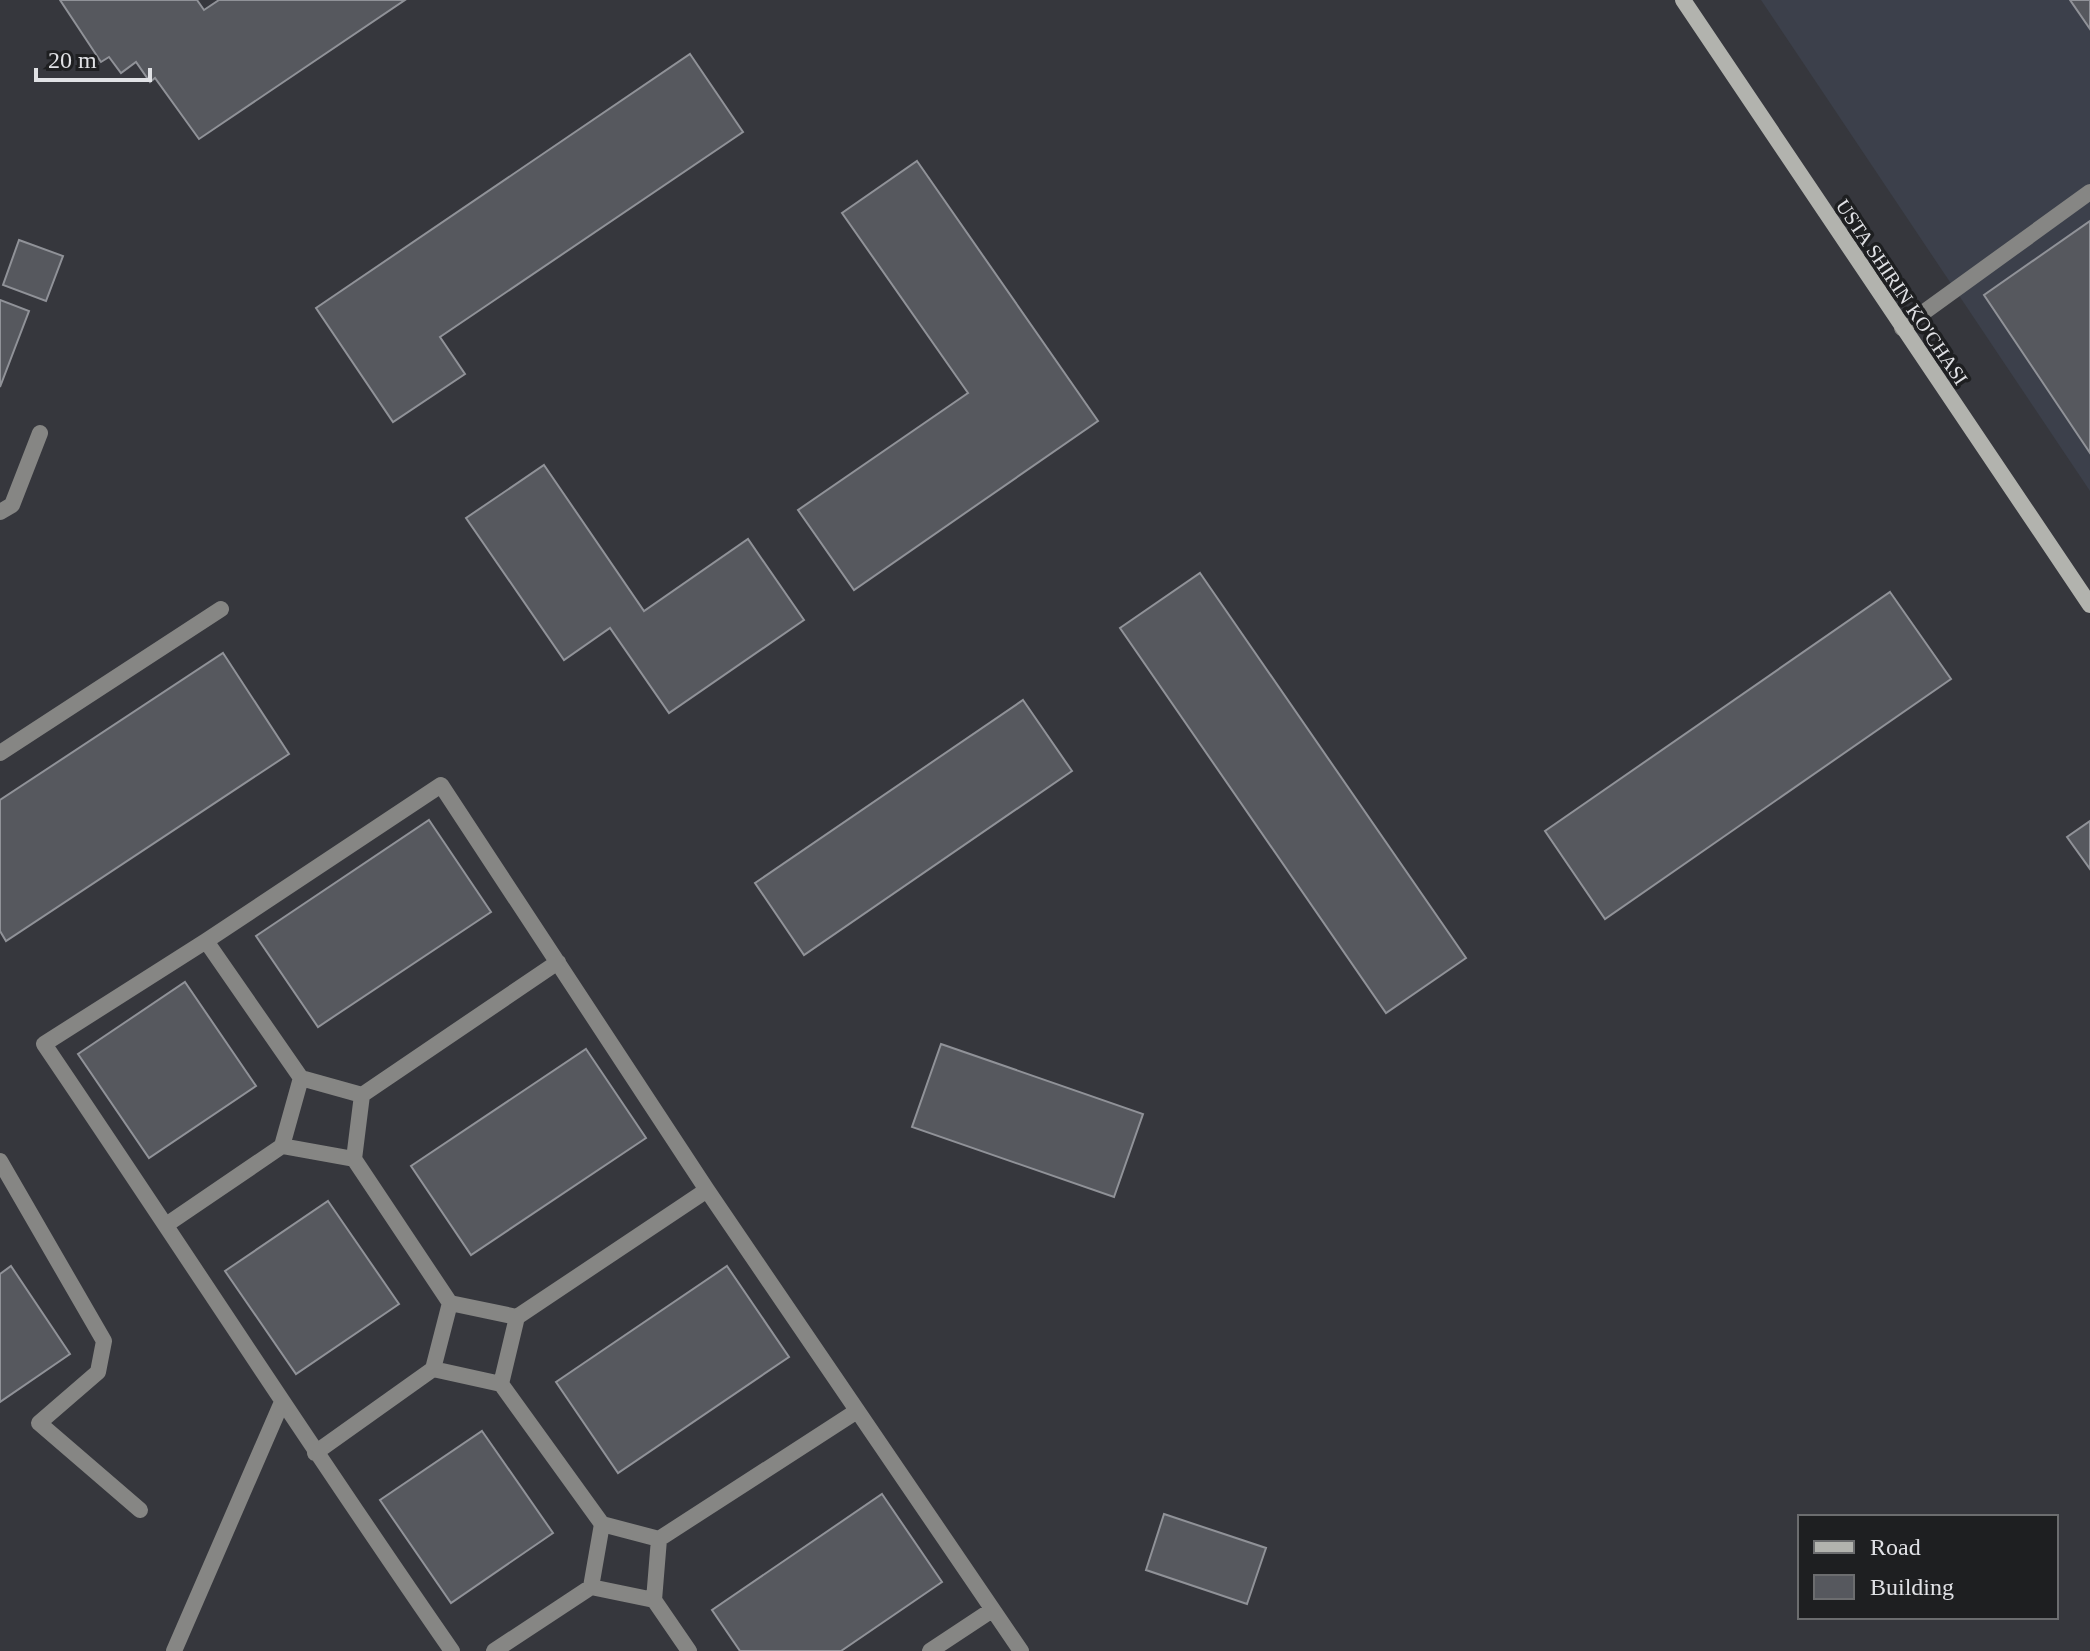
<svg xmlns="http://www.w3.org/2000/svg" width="2090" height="1651" viewBox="0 0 2090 1651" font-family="'Times New Roman',serif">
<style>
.built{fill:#3c404b}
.building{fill:#56585e;stroke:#909298;stroke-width:2}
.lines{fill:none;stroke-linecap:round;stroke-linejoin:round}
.lane{stroke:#868684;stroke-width:16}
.secondary{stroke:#b2b3ae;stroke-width:16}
.labels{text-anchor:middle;stroke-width:7;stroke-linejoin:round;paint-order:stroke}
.street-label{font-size:20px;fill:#e0e1e5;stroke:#1e1f21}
</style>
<rect width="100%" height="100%" fill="#36373d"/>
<path class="built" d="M1761,0H2090V491Z"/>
<path class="building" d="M60,0H197L204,10L219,0H405L199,139L155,78L150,82L136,62L121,73L109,57L101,62Z
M2070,0H2090V29Z
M690,54L743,132L440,337L465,374L393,422L316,308Z
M917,161L1098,421L854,590L798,510L968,393L842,213Z
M2090,221V453L1984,295Z
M19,240L63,256L46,301L3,285Z
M0,300L29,311L0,387Z
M544,465L644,611L748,539L804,620L669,713L610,628L564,660L466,518Z
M1200,573L1466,958L1386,1013L1120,628Z
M1890,592L1951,679L1605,919L1545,831Z
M223,653L289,754L6,941L0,931V800Z
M1023,700L1072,771L804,955L755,883Z
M429,820L491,912L318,1027L256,936Z
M2090,821V869L2067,837Z
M185,982L256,1086L149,1158L78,1054Z
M941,1044L1143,1114L1114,1197L912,1127Z
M586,1049L646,1138L471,1255L411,1166Z
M328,1201L399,1304L296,1374L225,1271Z
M11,1266L70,1354L0,1402V1274Z
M727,1266L789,1357L618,1473L556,1382Z
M482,1431L553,1533L451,1603L380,1500Z
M882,1494L942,1582L841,1651H740L712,1610Z
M1164,1514L1266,1548L1247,1604L1146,1570Z"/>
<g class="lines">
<path class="lane" d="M1902,328L2090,192
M0,512L12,505L40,433
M0,753L221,609
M206,941L301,1078L362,1095
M301,1078L282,1146L354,1159
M0,1161L104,1341L98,1372L39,1423L140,1510
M166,1225L282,1146
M450,1303L354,1159L362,1095L558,962
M501,1384L433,1369L450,1303L517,1317
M315,1453L433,1369
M602,1524L501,1384L517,1317L707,1190
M659,1539L857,1411
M654,1600L689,1651
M174,1651L282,1402
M452,1651C313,1451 181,1246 44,1044L206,941L441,785L707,1190L1021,1651
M494,1651L591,1587L654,1600L659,1539L602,1524L591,1587
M930,1651L992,1610"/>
<path class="secondary" d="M1683,0L2090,605"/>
</g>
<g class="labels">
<g class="street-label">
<text transform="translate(1902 292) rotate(56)" y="7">USTA SHIRIN KO'CHASI</text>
</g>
</g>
<rect x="1798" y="1515" width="260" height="104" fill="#1e1f21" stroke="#6c6d6f" stroke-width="2"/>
<rect x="1814" y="1541" width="40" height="12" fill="#b2b3ae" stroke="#6c6d6f" stroke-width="2"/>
<text x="1870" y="1555" font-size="24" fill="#e0e1e5">Road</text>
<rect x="1814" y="1575" width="40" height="24" fill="#56585e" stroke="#6c6d6f" stroke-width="2"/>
<text x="1870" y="1595" font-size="24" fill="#e0e1e5">Building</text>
<path d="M36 68v12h114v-12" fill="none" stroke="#e0e1e5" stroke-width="4"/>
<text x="48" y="68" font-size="24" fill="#e0e1e5" stroke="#1e1f21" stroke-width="6" paint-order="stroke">20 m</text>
</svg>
